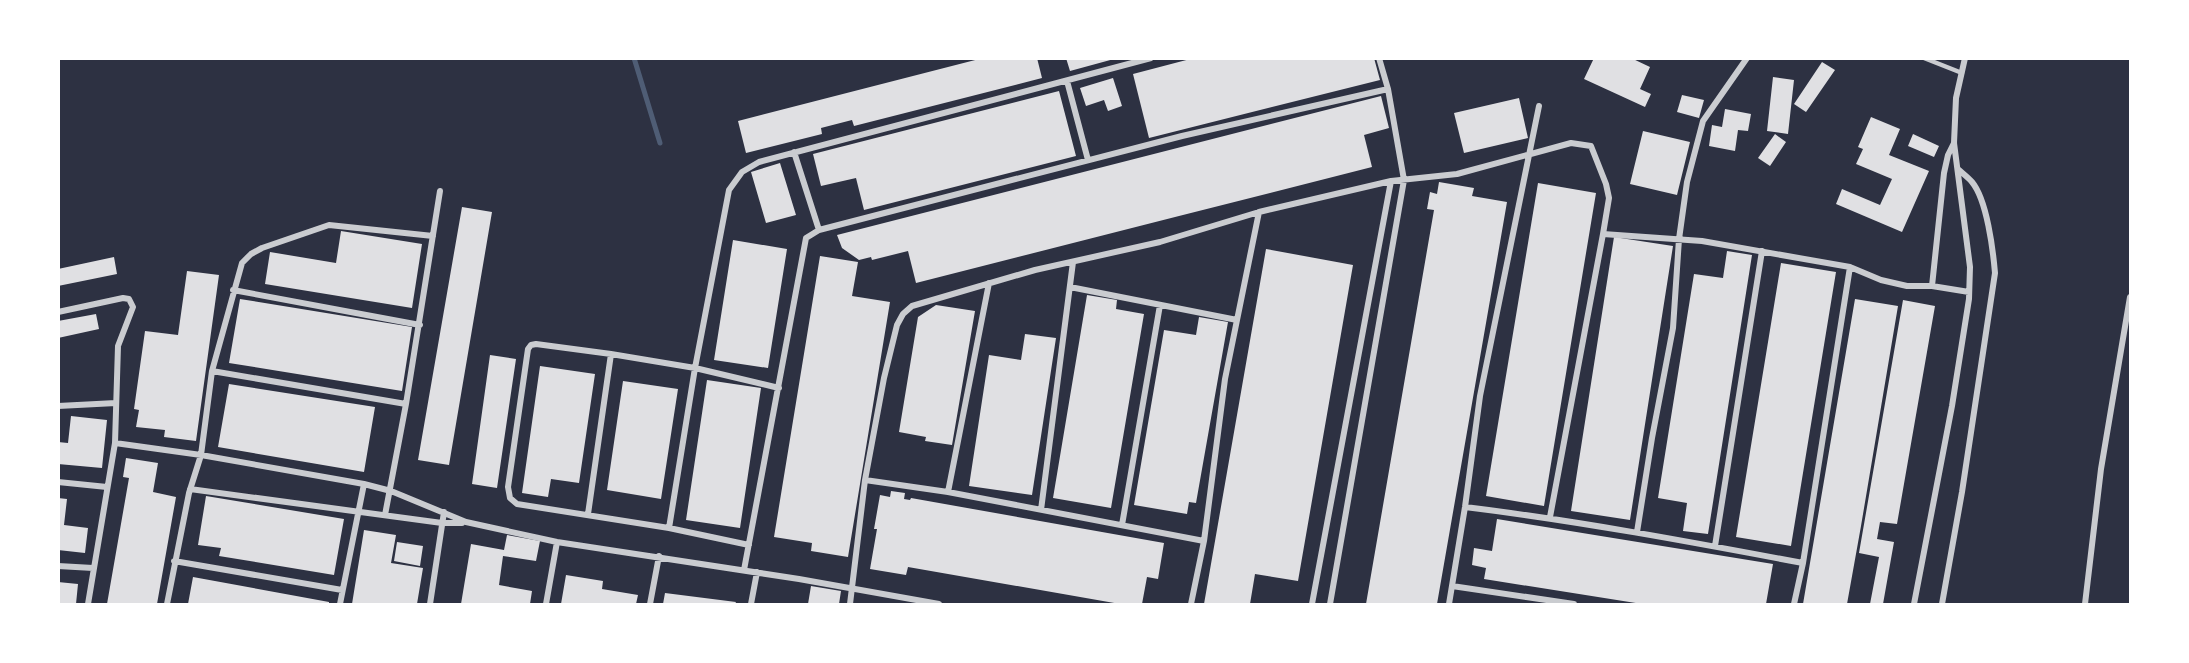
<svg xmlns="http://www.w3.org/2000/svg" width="2189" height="663" viewBox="0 0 2189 663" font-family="'Public Sans',sans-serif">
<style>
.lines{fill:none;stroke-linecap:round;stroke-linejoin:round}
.stream{stroke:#4f5d75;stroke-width:5}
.building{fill:#e0e0e3}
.service{stroke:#caccd0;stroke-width:4.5}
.minor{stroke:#caccd0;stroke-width:6}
</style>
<rect width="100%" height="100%" fill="#2d3142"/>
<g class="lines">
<path class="stream" d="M634,58L660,143"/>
</g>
<path class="building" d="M983,58H1037L1042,78L854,126L852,120L821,128L822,134L746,153L738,121Z
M1066,58H1114V59L1070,71Z
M1194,58H1374L1380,80L1149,138L1133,74Z
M1594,58H1631L1650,67L1640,89L1651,94L1645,107L1584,79Z
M1822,62L1835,70L1806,112L1794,104Z
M1773,77L1794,80L1788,134L1767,131Z
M1113,78L1122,106L1108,111L1104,100L1086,106L1080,88Z
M1059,91L1076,156L864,210L856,178L821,186L813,154Z
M1682,95L1704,100L1699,118L1677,112Z
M1381,96L1389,128L1364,135L1372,167L1179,216L916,283L908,251L872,260L871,257L859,260L842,248L837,235Z
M1519,98L1528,138L1464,153L1454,113Z
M1725,109L1751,114L1748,131L1738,130L1735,151L1709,146L1712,125L1722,127Z
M1871,117L1900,129L1889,155L1929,171L1902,232L1836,204L1842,189L1880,205L1892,179L1856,164L1863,149L1858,147Z
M1643,131L1690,142L1677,195L1630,184Z
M1775,134L1786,142L1770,166L1758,158Z
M1913,134L1939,146L1934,157L1908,146Z
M780,163L796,215L766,223L751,172Z
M1439,182L1474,188L1472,196L1507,202L1497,260L1437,604H1366L1434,210L1427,209L1430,192L1437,194Z
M1538,183L1596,193L1544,506L1486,496Z
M462,207L492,212L449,465L418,460Z
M341,231L422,244L412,308L265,284L270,252L336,263Z
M1614,237L1673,246L1630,520L1571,511Z
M733,240L787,249L768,368L714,360Z
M1266,249L1353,265L1298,581L1255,574L1250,604H1204Z
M1727,251L1752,255L1708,534L1683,531L1687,503L1658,498L1694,274L1723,278Z
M820,256L858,262L852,296L890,302L848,557L811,551L812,543L774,537Z
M114,257L117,274L58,286V269Z
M1781,263L1836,272L1791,546L1736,537Z
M187,271L219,275L196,441L164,437L165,430L136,427L139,410L134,409L145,331L178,335Z
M1087,295L1117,300L1116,309L1144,314L1111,508L1053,498Z
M240,299L412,327L402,391L229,363Z
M1855,299L1898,306L1861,526L1847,604H1803Z
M1903,300L1935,306L1897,524L1880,522L1877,539L1894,542L1883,604H1870L1879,557L1859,553Z
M936,305L975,311L952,445L925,441L926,437L899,432L918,317Z
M96,314L99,329L58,338V321Z
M1199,317L1228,322L1196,503L1189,502L1187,514L1134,505L1164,330L1196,335Z
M1025,334L1056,338L1032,495L969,486L989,355L1021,360Z
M490,355L516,359L497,488L472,484Z
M540,366L595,374L579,483L551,479L548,497L522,493Z
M707,380L761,388L740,528L686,520Z
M623,381L678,389L661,499L607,490Z
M229,384L375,407L364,472L218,447Z
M71,416L107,420L102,468L58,464V442L68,443Z
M126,458L158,463L153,492L176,497L157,604H107L129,478L123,477Z
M891,491L905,493L904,499L910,500L911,498L1164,543L1158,579L1147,577L1142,604H1120L908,567L906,575L870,569L877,529H874L880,495L890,497Z
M206,496L344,519L334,575L219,556L221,548L198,545Z
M58,498L67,499L64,525L88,528L85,553L58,550Z
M1497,519L1773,564L1766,604H1642L1484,579L1486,568L1472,565L1474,548L1492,551Z
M364,530L396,535L391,563L423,568L417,604H352Z
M507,535L540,541L536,561L503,556L499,585L532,591L530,604H461L471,544L504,550Z
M397,542L423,546L420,566L394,561Z
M566,575L603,581L602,589L638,595L636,604H561Z
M193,577L329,602V604H188Z
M58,582L78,584L76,604H58Z
M811,586L841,591L839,604H808Z
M665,593L736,602L735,604H663Z"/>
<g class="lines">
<path class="service" d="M1924,58L1962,73"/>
<path class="minor" d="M1067,81L1088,160
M794,152L819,230
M1932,286L1969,292
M1070,287L1237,320
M233,290L420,325
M58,312L123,298L129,299L133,307L118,346L115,443
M611,354L695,368L779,388
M212,371L406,404
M58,406L116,403
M865,480L948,492L1204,541
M58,482L107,487
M190,489L442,523H462
M948,492L989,283
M1465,507C1579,521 1691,542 1803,563
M1041,510L1073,262
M588,514L611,354L536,344L531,345L528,349L508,487L510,498L517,504L669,528L749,545
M385,515L406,404L440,191
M1550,517L1603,234
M1122,525L1160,305
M669,528L695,368L729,190L742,172L759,162L1151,58
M1637,532L1652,438L1673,328L1679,239L1687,182L1703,121L1747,58
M1715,546L1762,251
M174,561L342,590
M58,566L93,568
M744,570L806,238L819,230L1182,136L1388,89
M1452,586L1574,604
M88,604L115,443L201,455L364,484L391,491L466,522L557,542L799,579L939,604
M167,604L189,493L201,455L212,371L242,263L251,254L262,248L329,225L433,236
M340,604L364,484
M430,604L444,512
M546,604L557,542
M650,604L659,556
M751,604L757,572
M850,604L865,480L884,378L897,325L903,314L912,306L1035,270L1160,242L1259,212L1391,181L1457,174L1571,143L1591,146L1606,184L1609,198L1603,234L1702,241L1850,267L1881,280L1907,286H1932L1944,173L1948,155L1954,143
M1191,604L1204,541L1225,379L1259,212
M1312,604L1391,181
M1330,604L1404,180L1388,89L1379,58
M1449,604L1465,507L1480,396L1539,106
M1794,604L1803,563L1850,267
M1914,604L1952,406L1969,299L1970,267L1954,143L1956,98L1965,58
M1942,604L1962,492L1995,273C1993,250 1987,200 1972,182C1968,177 1962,173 1958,169
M2085,604L2101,469L2130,297"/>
</g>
<rect width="2189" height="663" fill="none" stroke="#ffffff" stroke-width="120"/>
</svg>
